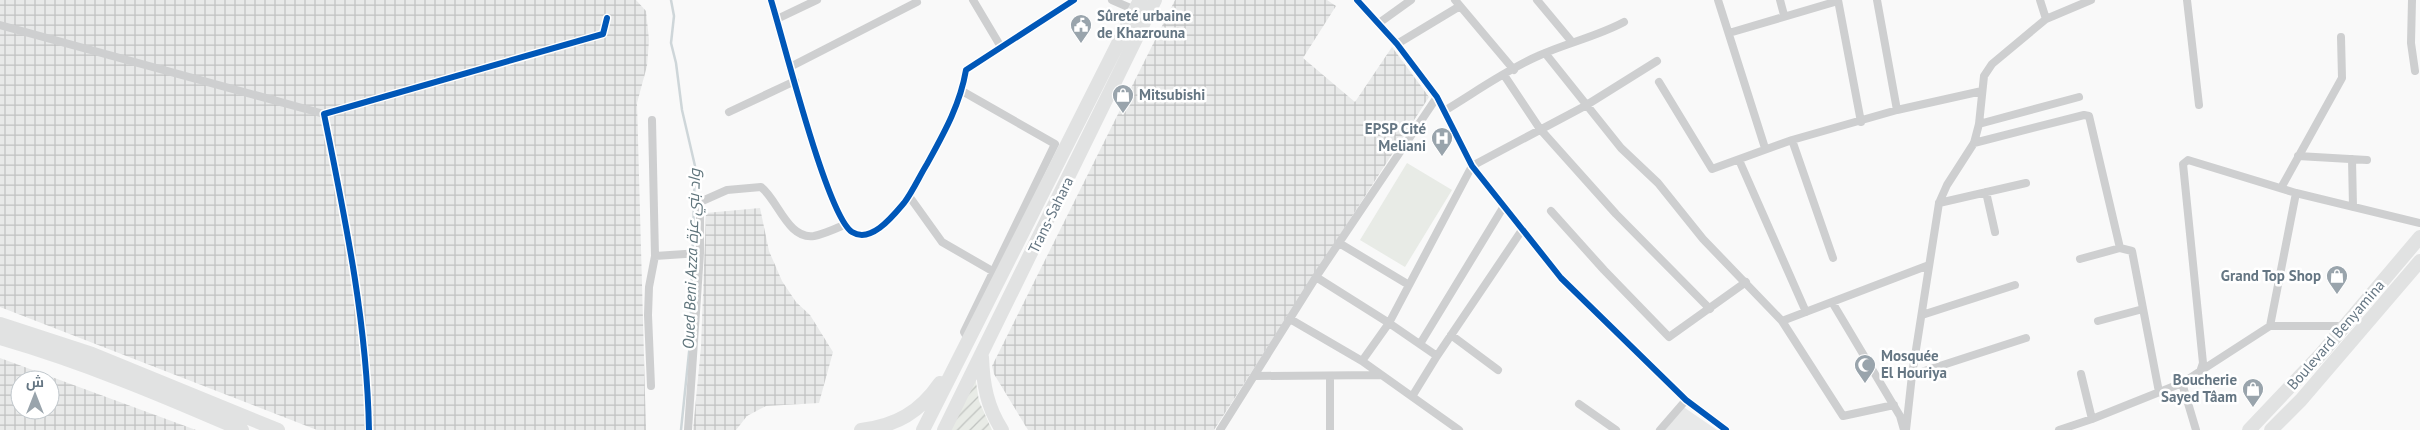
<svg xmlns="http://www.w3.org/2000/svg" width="2420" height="430" viewBox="0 0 2420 430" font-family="'PT Sans',Cairo,sans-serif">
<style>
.built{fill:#e8e9e9}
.industrial{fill:url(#industrial-grid);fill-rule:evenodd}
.park{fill:#e8ebe6}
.garden{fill:url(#garden-furrows)}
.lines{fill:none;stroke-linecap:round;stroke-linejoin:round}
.stream{stroke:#ced6d9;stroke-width:2.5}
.street{stroke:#cecfd0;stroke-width:8}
.highway{stroke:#e1e2e2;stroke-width:14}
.cycleway-casing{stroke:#fff;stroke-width:9}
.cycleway{stroke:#0057b8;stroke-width:6}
.labels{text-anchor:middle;stroke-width:5;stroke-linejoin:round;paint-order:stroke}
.poi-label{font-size:15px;font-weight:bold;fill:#657683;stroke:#fff;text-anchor:start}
.street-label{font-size:15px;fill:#657683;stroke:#fff}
.water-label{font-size:16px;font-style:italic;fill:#60757c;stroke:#fff}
</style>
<defs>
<pattern id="industrial-grid" width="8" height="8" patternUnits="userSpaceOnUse" patternTransform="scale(1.25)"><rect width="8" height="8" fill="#e8e9e9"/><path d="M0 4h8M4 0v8" fill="none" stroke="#c0c1c2"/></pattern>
<pattern id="garden-furrows" width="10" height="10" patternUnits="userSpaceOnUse" patternTransform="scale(1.25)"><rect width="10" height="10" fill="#e8ebe6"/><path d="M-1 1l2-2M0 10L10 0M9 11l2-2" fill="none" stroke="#c0c3c0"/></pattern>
</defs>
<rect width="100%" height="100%" fill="#f9f9f9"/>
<path class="built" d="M1682,406L1717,430H1665Z"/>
<path class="industrial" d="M0,0H636L646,11L649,40L647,66L637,103L646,430H317L0,307Z
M1175,0H1327L1336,6L1303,58L1355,102L1392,47L1429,97L1214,430H1028L994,374L992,366Z
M760,208L769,251L782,281L796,302L810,315L833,352L819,403L766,406L747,416L736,430H693L701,347L706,213Z
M0,358L196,430H0ZM20,380H50V410H20Z"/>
<path class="park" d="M1407,163L1452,190L1405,267L1360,240Z"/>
<path class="garden" d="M975,376L979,401L992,430H949Z"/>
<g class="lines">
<path class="stream" d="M671,0L674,16L671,43L676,63L682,110L695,166L690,343L681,430"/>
<path class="street" d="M771,0C783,38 827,216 852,232C871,244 893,216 904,203C913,191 919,177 927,164C944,133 960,105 966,70L1074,0
M973,0L1001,47
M1112,0L1135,10
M1357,0L1397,44L1437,97L1472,166L1561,278L1686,400L1726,430
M1455,0L1514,70
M1537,0L1572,42
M1718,0L1765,148
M1780,0L1784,15
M1838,0L1861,122
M1877,0L1897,110
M2040,0L2046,19
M2187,0L2199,105
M2412,0L2411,43L2415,71
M777,19L817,0
M1379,23L1411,0
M0,25L324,114
M1729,33L1838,1
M1397,44L1460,6
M1545,53L1621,148L1658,183L1703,239L1782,321L1843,416L1894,405
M790,67L917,2
M1504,75L1540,129L1616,214L1710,309
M1659,82L1712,169L1792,140L1897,110L1982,91
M962,91L1055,144L964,332L968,339
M1444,111C1474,93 1506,70 1538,56C1566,43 1596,37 1624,22
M729,112L795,81
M1979,124L2079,97
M1792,140L1833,258
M1974,143L2084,115L2089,116L2120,248L2132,251L2159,392
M2298,156L2367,160
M2352,159L2353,207
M1739,160L1806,312
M2281,188L2342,78L2341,37
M1986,192L1995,232
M909,196L942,242L994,272
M1939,203L2026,183
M1551,211L1604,270L1669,337L1746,282
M1339,243L1409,285
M655,256L700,253
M2080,259L2120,248
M1316,277L1389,323L1362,361
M1832,302L1900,416L1904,430
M1922,315L2015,285
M1290,319L1362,361L1459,430
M1782,321L1929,265
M2098,321L2143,309
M2270,326L2296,193
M1451,335L1498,370
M1420,344L1504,206
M1437,356L1389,323L1472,166L1585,106L1657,61
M2200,372L2203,363L2183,164L2188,160L2296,193L2420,223
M2081,374L2092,419
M1912,375L2026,338
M1255,376L1381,375
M1330,376V430
M2182,383L2196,430
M651,386L648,315L649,287L655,256L652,120
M1413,395L1437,356L1522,230
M1579,404L1616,430
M369,430C367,323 345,218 324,114L603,34L607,18
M688,430L700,253V202L727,190L761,187C778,200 788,240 814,236C824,234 835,229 844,225
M1220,430L1316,277L1437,97
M1660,430L1686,400
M1906,430L1912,375L1939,203L1947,185L1974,143L1979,124L1984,76L1992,64L2046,19L2091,0
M2059,430L2092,419L2182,383L2270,326H2346"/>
<path class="highway" d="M0,324L92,354L278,430
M0,338C83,362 162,395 242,430
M982,357C983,384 987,407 1002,430
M861,430C896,426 920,412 940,383
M923,430L1140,0
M944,430L1155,0
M2249,430L2321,354L2420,237
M2271,430L2301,400L2420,261"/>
<g class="cycleway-casing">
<path id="cycleway" d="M771,0C783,38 827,216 852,232C871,244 893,216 904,203C913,191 919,177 927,164C944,133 960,105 966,70L1074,0
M1357,0L1397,44L1437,97L1472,166L1561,278L1686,400L1726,430
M369,430C367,323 345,218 324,114L603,34L607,18"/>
</g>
<use href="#cycleway" class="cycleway"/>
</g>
<defs>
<g id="civic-pin" transform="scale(1.125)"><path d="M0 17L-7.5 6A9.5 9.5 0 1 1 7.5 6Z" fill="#99a4ac" stroke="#fff"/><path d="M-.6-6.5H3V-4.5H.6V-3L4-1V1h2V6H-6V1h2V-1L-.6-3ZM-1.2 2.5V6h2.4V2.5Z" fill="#fff"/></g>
<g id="shop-pin" transform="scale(1.125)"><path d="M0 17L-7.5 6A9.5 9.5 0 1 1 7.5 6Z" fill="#99a4ac" stroke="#fff"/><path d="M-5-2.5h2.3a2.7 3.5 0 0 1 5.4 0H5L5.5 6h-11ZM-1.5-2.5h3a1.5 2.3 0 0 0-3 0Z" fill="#fff"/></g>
<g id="hospital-pin" transform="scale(1.125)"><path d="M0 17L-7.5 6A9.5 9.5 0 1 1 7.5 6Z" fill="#99a4ac" stroke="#fff"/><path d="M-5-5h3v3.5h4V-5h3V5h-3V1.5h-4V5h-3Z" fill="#fff"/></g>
<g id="mosque-pin" transform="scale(1.125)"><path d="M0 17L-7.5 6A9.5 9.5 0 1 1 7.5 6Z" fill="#99a4ac" stroke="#fff"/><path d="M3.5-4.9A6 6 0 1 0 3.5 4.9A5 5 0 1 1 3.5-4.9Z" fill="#fff"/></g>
</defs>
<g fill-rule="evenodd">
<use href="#civic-pin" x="1081" y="25"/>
<use href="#shop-pin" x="1123" y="95"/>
<use href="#hospital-pin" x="1442" y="138"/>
<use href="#shop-pin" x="2337" y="276"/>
<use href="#mosque-pin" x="1865" y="365"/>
<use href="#shop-pin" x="2253" y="389"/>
</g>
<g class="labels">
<g class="poi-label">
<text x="1097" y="21">Sûreté urbaine<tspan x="1097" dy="17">de Khazrouna</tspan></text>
<text x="1139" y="100">Mitsubishi</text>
<text x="1426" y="134" text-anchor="end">EPSP Cité<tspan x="1426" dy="17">Meliani</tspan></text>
<text x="2321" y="281" text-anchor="end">Grand Top Shop</text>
<text x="1881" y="361">Mosquée<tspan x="1881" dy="17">El Houriya</tspan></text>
<text x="2237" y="385" text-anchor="end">Boucherie<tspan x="2237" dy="17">Sayed Tâam</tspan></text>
</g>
<g class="street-label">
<text transform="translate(1051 215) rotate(-64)" y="5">Trans-Sahara</text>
<text transform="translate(2336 335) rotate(-49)" y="5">Boulevard Benyamina</text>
</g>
<g class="water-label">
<text transform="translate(691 259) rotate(-88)" y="6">Oued Beni Azza واد بني عزة</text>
</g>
</g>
<g transform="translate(35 395)"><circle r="24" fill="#ffffff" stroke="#c1c8cd"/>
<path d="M0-4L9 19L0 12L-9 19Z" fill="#99a4ac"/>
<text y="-8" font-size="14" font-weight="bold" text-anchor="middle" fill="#657683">ش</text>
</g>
</svg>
